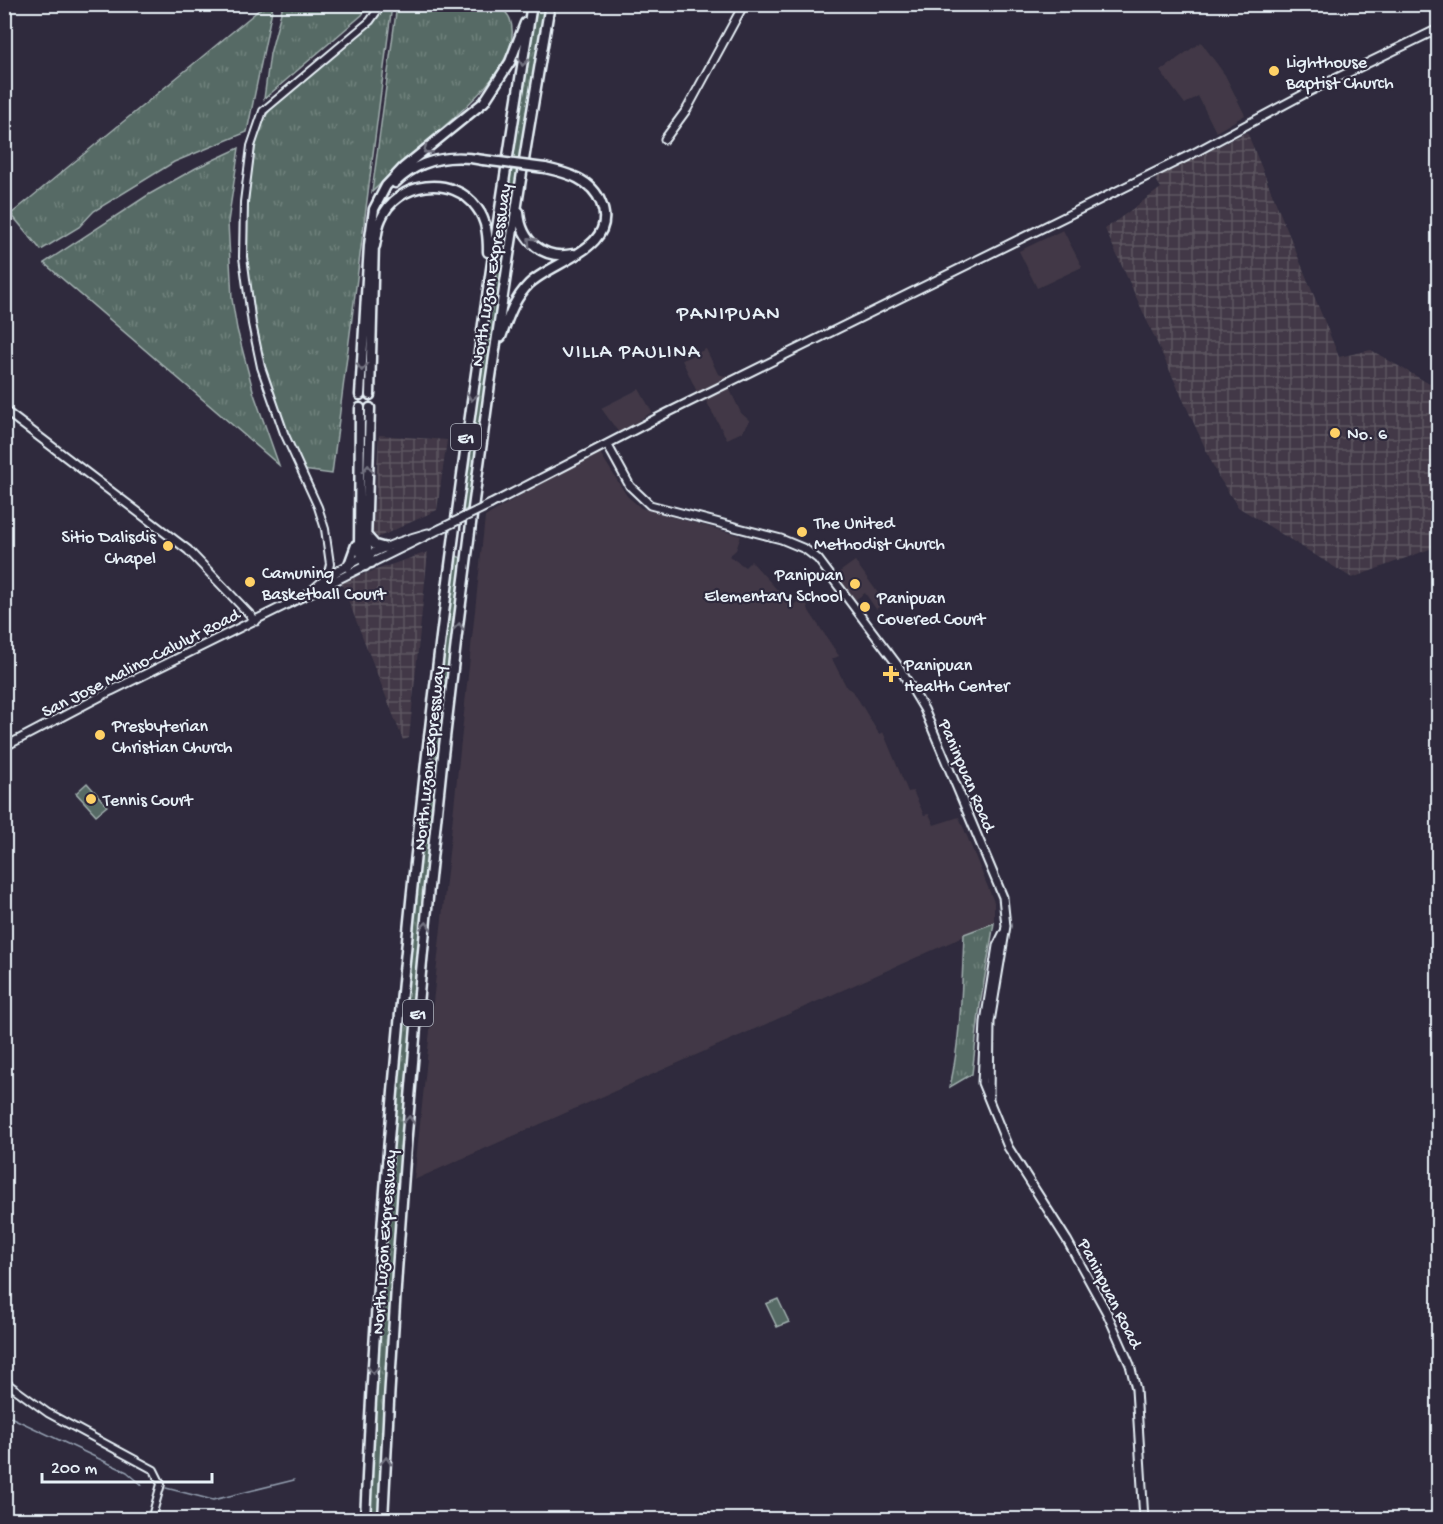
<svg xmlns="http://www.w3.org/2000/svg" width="1443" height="1524" viewBox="0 0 1443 1524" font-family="'Gochi Hand',sans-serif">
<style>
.built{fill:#423946}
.industrial{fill:url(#industrial-grid)}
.grass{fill:url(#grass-tufts);stroke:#a0aeae;stroke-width:1.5}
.garden{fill:#576b65;stroke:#a0aeae;stroke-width:1.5}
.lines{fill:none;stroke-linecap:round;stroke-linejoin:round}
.stream{stroke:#939eaf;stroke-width:1.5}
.tertiary-casing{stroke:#e8f1f8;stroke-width:10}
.secondary-casing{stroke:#e8f1f8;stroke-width:11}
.motorway-casing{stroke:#e8f1f8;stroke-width:13}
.tertiary{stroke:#2f2a3d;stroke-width:6}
.secondary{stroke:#2f2a3d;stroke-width:7}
.motorway{stroke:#2f2a3d;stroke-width:8}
.secondary-bridge-casing{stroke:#e8f1f8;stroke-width:11;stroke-linecap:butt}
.motorway-bridge-casing{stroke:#e8f1f8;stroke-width:13;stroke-linecap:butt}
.secondary-bridge{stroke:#2f2a3d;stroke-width:7}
.motorway-bridge{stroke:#2f2a3d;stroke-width:8}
.oneway{stroke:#70707e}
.poi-dot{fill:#ffd166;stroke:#2f2a3d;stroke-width:2}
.labels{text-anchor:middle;stroke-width:4.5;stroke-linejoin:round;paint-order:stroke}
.shield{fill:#2f2a3d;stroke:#b0b5c0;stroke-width:1.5}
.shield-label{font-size:16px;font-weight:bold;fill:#e8f1f8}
.poi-label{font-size:18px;fill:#e8f1f8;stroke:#2f2a3d;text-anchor:start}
.street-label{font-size:18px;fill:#e8f1f8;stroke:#2f2a3d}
.neighbourhood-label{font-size:20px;letter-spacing:1.5px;fill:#e8f1f8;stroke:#2f2a3d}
.quarter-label{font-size:21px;letter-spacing:1.5px;fill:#e8f1f8;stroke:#2f2a3d}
</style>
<defs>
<pattern id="industrial-grid" width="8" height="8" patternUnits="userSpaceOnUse" patternTransform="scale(1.5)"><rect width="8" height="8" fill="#423946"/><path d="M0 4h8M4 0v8" fill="none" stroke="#5d5661"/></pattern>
<pattern id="grass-tufts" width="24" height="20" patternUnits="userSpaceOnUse" patternTransform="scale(1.5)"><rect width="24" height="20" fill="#576b65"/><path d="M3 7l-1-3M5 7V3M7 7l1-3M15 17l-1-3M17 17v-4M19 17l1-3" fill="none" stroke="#6f817c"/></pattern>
</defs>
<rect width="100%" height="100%" fill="#2f2a3d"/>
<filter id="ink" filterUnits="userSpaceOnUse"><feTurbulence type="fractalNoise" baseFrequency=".0167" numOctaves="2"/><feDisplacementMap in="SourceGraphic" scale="12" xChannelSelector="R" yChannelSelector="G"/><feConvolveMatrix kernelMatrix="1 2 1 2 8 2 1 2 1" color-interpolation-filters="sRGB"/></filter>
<g filter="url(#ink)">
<path class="built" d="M1201,42L1225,75L1245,115L1216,132L1198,96L1185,104L1160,71Z
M1063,230L1082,267L1037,288L1019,251Z
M706,349L718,374L732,378L698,394L682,360Z
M729,388L741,413L750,421L742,432L727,439L705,399Z
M639,389L652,412L619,433L601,408Z
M600,453L627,496L641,508L741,536L736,550L729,556L745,567L751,561L792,606L803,598L806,601L809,611L839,656L832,659L847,688L853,691L879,734L883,732L908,792L913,791L924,815L929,814L934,825L959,817L994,902V923L414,1180L485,517L557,473Z
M855,561L885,603L876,609L865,593L852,602L834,576Z"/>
<path class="industrial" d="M1247,132L1339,357L1371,350L1426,382L1438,384V546L1352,578L1238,507L1218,476L1105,229L1161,188L1155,178Z
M379,435L447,440L437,510L377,538L373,533Z
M428,552L409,738L403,740L341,582Z"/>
<path class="grass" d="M265,5H273L247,132L174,162L94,211L79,227L41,250L11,214Z
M283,5H369L362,15L264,99L270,54Z
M382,5H392L332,474L303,470C258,378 237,276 251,175C254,154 257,126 270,110C303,69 352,49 382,5Z
M397,5H499C503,9 508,14 510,19C526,63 453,118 426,142C407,158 390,175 372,192Z
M535,5H547L471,507L458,514L477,376Z
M239,148L228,222L232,299L237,329L254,394L279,465L44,263L148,195L196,168Z
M457,556L463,559C424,878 395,1198 378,1519L368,1520C384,1198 414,878 454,558Z
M994,923L980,1005L972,1074L950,1087C961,1037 962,985 964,934Z"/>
<path class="garden" d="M87,783L107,806L96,815L76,793Z
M778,1299L789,1322L777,1327L766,1304Z"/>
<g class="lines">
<path class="stream" d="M4,1414L127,1472L142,1485
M166,1488L213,1500L294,1480"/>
<g class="tertiary-casing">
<path id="tertiary" d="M326,580L330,564L325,529L318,507L284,433L261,367L252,324L243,257L244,202L251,146L263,111L370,21L382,4
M4,1381L48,1413L154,1470L161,1484L151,1520"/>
</g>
<g class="secondary-casing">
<path id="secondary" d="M665,139L687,109L744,4
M4,410L188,550L256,621
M607,444L630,486L650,505L781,539L805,549L818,559L899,667L924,709L1003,897L1006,926L990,1022L989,1098
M491,504L667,413L1192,154L1306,93L1438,29
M310,593C334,566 394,542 428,533
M4,747L111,691L440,529
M1003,934L997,946L985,1022L982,1083L1008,1147L1067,1240L1107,1313L1130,1365L1136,1389L1144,1520"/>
</g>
<g class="motorway-casing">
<path id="motorway" d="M395,183C419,159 451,154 483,160
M519,212C521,242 544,260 573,254
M375,246C377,237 377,227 381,219C397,181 453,174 477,208C487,221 488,237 488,252
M501,337C508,318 514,299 529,284C552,261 620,248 601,203C592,179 567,173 545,168
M360,395L369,245L374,209L386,186L404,167L484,102L510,62L525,23
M370,395L374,242
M360,408L359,547L365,566
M370,408L366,544L371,563
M366,535L375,545L386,548
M348,567L356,545
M365,1520C387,1011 451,506 532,4
M383,1520C406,1012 463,505 550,4"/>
</g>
<use href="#tertiary" class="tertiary"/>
<use href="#secondary" class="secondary"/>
<use href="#motorway" class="motorway"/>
<g class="secondary-bridge-casing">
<path id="secondary-bridge" d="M440,529L491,504"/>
</g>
<g class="motorway-bridge-casing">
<path id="motorway-bridge" d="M483,160L545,168"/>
</g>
<use href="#secondary-bridge" class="secondary-bridge"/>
<use href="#motorway-bridge" class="motorway-bridge"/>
</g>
<defs><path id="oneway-chevron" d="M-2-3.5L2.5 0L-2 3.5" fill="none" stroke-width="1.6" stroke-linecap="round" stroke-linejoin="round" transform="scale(1.5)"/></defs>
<g class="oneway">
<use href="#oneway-chevron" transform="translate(523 62) rotate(99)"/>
<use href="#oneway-chevron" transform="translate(427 150) rotate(142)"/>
<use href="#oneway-chevron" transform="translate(531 241) rotate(-133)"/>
<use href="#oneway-chevron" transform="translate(362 367) rotate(93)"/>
<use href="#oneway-chevron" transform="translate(472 397) rotate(98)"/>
<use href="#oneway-chevron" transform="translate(368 469) rotate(-88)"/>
<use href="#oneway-chevron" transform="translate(459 627) rotate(-84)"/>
<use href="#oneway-chevron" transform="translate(426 926) rotate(-85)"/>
<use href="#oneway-chevron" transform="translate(409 1120) rotate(-85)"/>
<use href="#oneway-chevron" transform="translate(373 1370) rotate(93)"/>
<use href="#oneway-chevron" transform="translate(386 1461) rotate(-87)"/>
</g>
</g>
<g class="poi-dot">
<circle cx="1274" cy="71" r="6"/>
<circle cx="1335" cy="433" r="6"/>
<circle cx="802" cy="532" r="6"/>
<circle cx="168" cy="546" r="6"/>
<circle cx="250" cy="582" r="6"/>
<circle cx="855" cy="584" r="6"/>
<circle cx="865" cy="607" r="6"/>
<path d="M888 665h6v6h6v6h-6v6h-6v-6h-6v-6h6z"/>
<circle cx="100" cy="735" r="6"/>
<circle cx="91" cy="799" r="6"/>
</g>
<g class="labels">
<g class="shield">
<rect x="451" y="424" width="30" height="26" rx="4.5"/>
<rect x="403" y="1000" width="30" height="26" rx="4.5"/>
</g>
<g class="shield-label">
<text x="466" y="443">E1</text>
<text x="418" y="1019">E1</text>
</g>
<g class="poi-label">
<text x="1286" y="67">Lighthouse<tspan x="1286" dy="21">Baptist Church</tspan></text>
<text x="1347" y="439">No. 6</text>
<text x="814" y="528">The United<tspan x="814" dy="21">Methodist Church</tspan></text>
<text x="156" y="542" text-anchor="end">Sitio Dalisdis<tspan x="156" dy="21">Chapel</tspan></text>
<text x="262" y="578">Camuning<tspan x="262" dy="21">Basketball Court</tspan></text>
<text x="843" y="580" text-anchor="end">Panipuan<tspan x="843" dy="21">Elementary School</tspan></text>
<text x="877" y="603">Panipuan<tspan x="877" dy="21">Covered Court</tspan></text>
<text x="904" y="670">Panipuan<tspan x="904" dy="21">Health Center</tspan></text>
<text x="112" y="731">Presbyterian<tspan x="112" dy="21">Christian Church</tspan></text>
<text x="103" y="805">Tennis Court</text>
</g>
<g class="street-label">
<text transform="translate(490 275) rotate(-81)" y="6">North Luzon Expressway</text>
<text transform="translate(140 662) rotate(-27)" y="6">San Jose Malino-Calulut Road</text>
<text transform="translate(428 758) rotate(-84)" y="6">North Luzon Expressway</text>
<text transform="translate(968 775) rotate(67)" y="6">Paninpuan Road</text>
<text transform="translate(383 1242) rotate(-86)" y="6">North Luzon Expressway</text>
<text transform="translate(1111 1293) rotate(63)" y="6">Paninpuan Road</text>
</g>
<g class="neighbourhood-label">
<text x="632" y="357">VILLA PAULINA</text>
</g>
<g class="quarter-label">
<text x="729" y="319">PANIPUAN</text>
</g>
</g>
<rect width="1443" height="1524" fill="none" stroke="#2f2a3d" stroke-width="24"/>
<rect x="12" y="12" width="1419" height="1500" fill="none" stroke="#e8f1f8" stroke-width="2" filter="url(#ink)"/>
<path d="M42 1473v9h170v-9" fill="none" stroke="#e8f1f8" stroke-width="3"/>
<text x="51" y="1473" font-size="18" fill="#e8f1f8" stroke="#2f2a3d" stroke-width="4.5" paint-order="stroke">200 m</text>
</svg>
